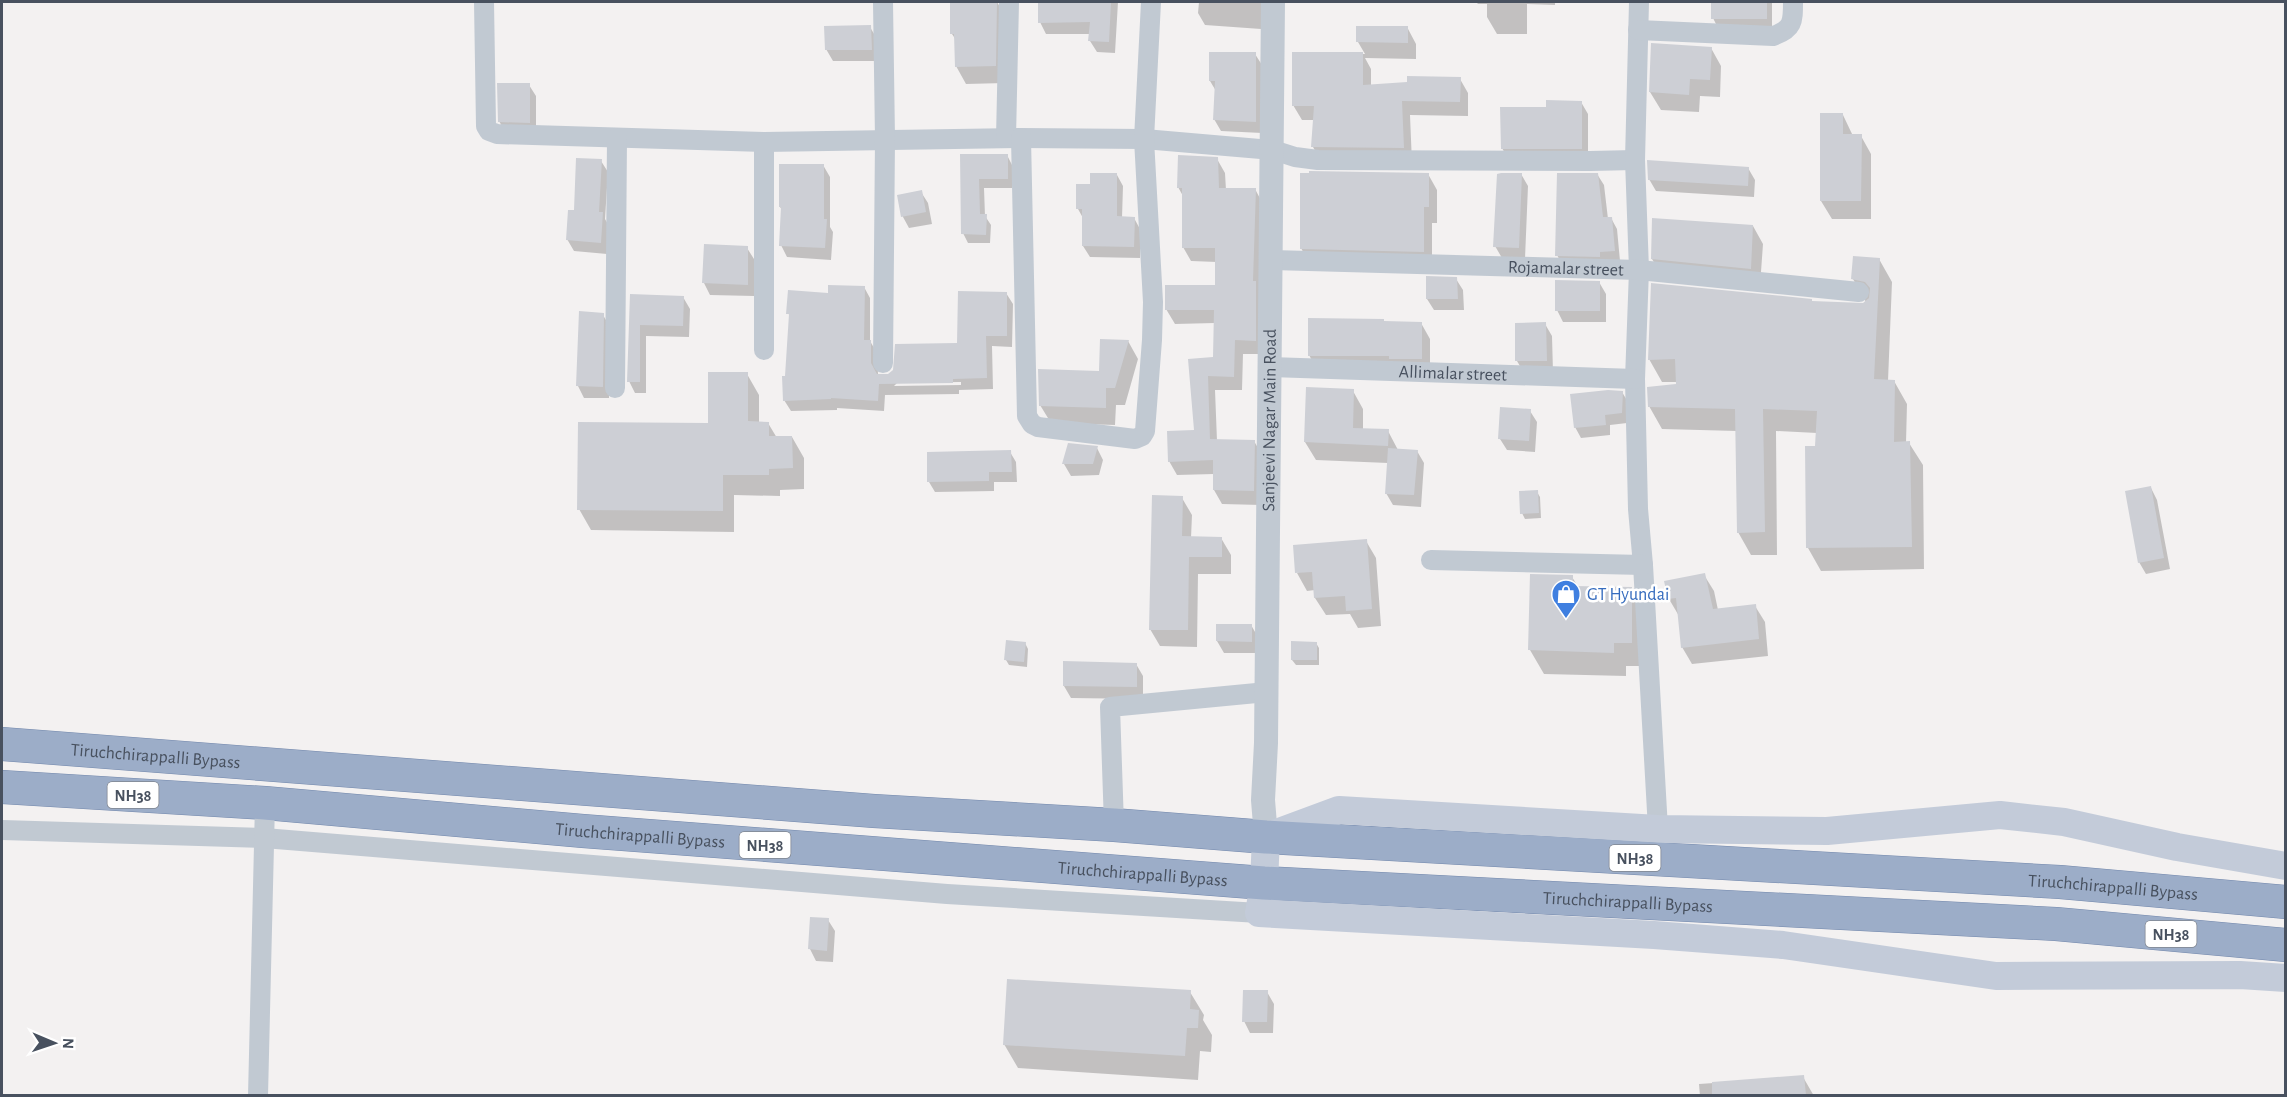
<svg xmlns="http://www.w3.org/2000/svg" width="2287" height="1097" viewBox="0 0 2287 1097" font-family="'Alegreya Sans',sans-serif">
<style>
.shadow{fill:#0003;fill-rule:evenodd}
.building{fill:#cdcfd5}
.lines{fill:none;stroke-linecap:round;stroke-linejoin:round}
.trunk-casing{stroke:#7388ac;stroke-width:34}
.minor{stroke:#c1c9d2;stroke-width:20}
.tertiary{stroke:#c1c9d2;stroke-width:24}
.secondary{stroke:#c3cbd9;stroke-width:28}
.trunk{stroke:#9cadc8;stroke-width:33}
.labels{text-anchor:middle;stroke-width:5;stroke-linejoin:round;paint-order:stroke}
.shield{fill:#fff;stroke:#7f858f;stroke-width:1.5}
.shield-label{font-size:16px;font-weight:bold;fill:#48515f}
.street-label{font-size:18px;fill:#48515f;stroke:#fff}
.shop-label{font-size:18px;fill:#366cbe;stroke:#fff;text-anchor:start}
</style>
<rect width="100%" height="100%" fill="#f3f1f1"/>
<path class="shadow" d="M951,2H997L1007,19L1005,83L966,84L956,66V40L952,34Z
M1092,2H1118L1115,53L1097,52L1090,41V34H1046L1040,22Z
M1199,2H1261V29L1205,25L1198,13Z
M1476,2H1555V5L1527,4V34H1497L1487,17V4H1478Z
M1708,2H1772V30H1719L1713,18V3Z
M870,27L877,39L878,61H833L826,49Z
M1407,27L1416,44V59L1365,58L1371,69V86L1460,79L1468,93V116L1410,115L1412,163L1321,161L1313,147L1314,120H1302L1293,105L1294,54H1365L1358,42Z
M1711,48L1721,66L1720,97L1700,96L1699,112L1661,110L1650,92Z
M1255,54L1262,65V133L1221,131L1214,119L1216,91L1210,81Z
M529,85L536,96V134L506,133L499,121Z
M1581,102L1588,114V160H1509L1502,148L1548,108Z
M1822,115H1843L1853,136H1861L1871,154V219H1832L1821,201Z
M1007,155L1012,165V188H984L985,216L991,225L990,243H968L963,233L961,156Z
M1217,159L1225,173L1226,190L1255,189L1263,204V354H1243L1242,390H1215L1217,441H1254L1262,455L1261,505L1222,504L1214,490V474L1177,475L1169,461L1196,432L1190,360L1215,358V323L1175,324L1166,309L1216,286L1217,262L1191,261L1183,247V196L1178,187Z
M601,161L608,172L605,219L609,226L607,254L574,251L567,239L575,212Z
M823,165L830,177V227L833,232L831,260L787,257L781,245L783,211L780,207Z
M1748,168L1755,180L1754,197L1656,191L1649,179Z
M1428,174L1437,190V223H1432V268L1310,264L1301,248Z
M1521,174L1528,186L1525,259L1502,258L1495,246Z
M1597,174L1604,185L1608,219L1611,218L1617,229L1620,261L1563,266L1557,255Z
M1117,175L1123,186L1122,218H1134L1140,229V258L1090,257L1083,246V218L1078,209L1091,185Z
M921,192L928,203L932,224L909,228L903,217L898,196Z
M1753,226L1763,244L1760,286L1663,277L1652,259Z
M747,248L754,259V296L710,295L704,283Z
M1879,259L1892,282L1888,381H1894L1907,404L1906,443H1909L1923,465L1924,569L1821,571L1808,548L1806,447H1817V433L1776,431L1777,555H1751L1738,532L1737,431L1662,429L1649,406L1678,385V382H1662L1649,359L1812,303L1859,305L1866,302L1853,279Z
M1456,279L1463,290L1464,310H1434L1427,299Z
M1599,282L1606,294V322H1563L1557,310Z
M864,287L870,298V341L877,353L878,374L882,377L958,344L1006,293L1013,304L1012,347L992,346L993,389L959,390V394L885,395L884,411L837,408V410L791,411L784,400L791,318L788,313L829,294ZM961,382V385L894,386L897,383Z
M631,296L683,297L690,309L689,337L646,336V393H635L629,381Z
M581,312L603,315L610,327L609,398H584L578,386Z
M1385,323H1421L1430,339V375L1318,371L1309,355Z
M1516,324H1545L1552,336L1553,372L1524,373L1517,361Z
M1128,341L1138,359L1125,405H1116L1115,425L1051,423L1040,405L1100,372Z
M747,374L759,395V423H768L777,438L792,437L804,458V489L780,490V496L734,495V532L591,530L579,509L710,425Z
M1307,389L1353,391L1363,409V430L1388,431L1398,450L1417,451L1424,463L1421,507L1393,505L1386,493L1388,463L1316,460L1305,442Z
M1622,392L1628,402L1627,423L1610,425V435L1581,438L1575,427Z
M1530,411L1537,422L1535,452L1507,450L1500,439Z
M1069,444L1097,448L1103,460L1099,475L1071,476L1064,464Z
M1010,452L1016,462L1017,482H994V491L935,492L929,482Z
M2151,488L2157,500L2170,569L2146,574L2139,562Z
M1537,492L1540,497L1541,518L1525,519L1522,513Z
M1182,498L1192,515L1191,538H1221L1231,555V574H1198L1197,647L1160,646L1150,629Z
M1366,541L1376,558L1381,626L1358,628L1350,614L1326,615L1315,598V590L1307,591L1297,573Z
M1704,575L1714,591L1718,610L1755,606L1765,622L1768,656L1692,664L1682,647L1679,616L1669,599Z
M1572,577L1579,588L1631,589L1645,613V666H1626V676L1544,674L1530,650Z
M1251,625L1258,637V653H1224L1217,641Z
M1025,643L1028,649L1027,667L1009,665L1006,660Z
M1316,643L1319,648V665H1296L1292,660Z
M1136,664L1143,676V699L1071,698L1064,686Z
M828,920L835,931L833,962L816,961L810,949Z
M1190,992L1204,1015L1203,1020L1212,1035L1211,1052L1200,1051L1198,1080L1018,1068L1004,1044Z
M1267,992L1274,1004L1273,1033H1250L1244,1021Z
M1803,1077L1814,1096H1700L1699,1084Z"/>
<path class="building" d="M950,2H997L996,66L955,67L954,34H950Z
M1038,2H1111L1109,42L1088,41L1090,22L1038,23Z
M1711,2H1767V19H1711Z
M871,25L872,50H825L824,26Z
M1356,26H1408V43L1356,42Z
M1651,43L1712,47L1710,80L1690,79L1689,95L1649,92Z
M1209,52H1256V122L1213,120L1215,81H1209Z
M1292,52H1363V85L1407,82V76L1461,77L1460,102L1402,101L1404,148L1311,147L1314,106H1292Z
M497,83H530V123L498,122Z
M1546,100L1582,101V149H1501L1500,107H1546Z
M1820,113H1843V134H1862L1861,201H1820Z
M960,154H1008V179H979L980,214H987L986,235L961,234Z
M1178,155L1218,157L1219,188H1256L1253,281H1256V341L1235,340L1234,377L1208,376L1210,439L1255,440L1254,491L1213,490V460L1168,462L1167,431L1194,430L1188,359L1213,357L1214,310H1165V285H1215V248H1182V188H1177Z
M576,158L602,159L599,212H603L601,243L566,240L568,210H574Z
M1647,160L1749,167L1748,186L1648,180Z
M779,164H824V219H827L825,248L779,246L781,207H779Z
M1309,171L1429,173V207H1424V252L1300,249V173H1309Z
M1090,173H1117V216L1135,217L1134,247L1082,246V209H1076V184H1090Z
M1501,173H1522L1519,248L1493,247L1497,174Z
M1557,173H1598L1603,217H1612L1615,251L1600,252V257L1555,256Z
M922,190L926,212L901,217L897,195Z
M1652,218L1753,225L1751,269L1651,259Z
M704,244L748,246V285L702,283Z
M1853,256L1880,258L1874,379L1895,380L1894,442L1910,441L1912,547L1806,548L1805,446H1815L1817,411L1763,409L1765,532L1737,533L1735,409L1648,407L1647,387L1676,384L1675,359L1648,360L1651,283L1812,299V301L1863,303L1869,298L1870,288L1865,282L1851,279Z
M1426,276L1457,277L1458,299H1426Z
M1555,280L1600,281V311H1555Z
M828,285L865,286L864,340H871V363L877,374H888L893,370L895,344L957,343L958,291L1007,292V336H986L987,378L953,379V383L879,384L878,401L831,398V399L783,401L782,376H785L789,314H786L788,290L828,293Z
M630,294L684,296L683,326L640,325V382H627Z
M579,311L604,313L603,387L576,386Z
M1308,318L1384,319V321L1422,322V359H1389V356H1308Z
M1546,322L1547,361H1515V323Z
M1100,339L1129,340L1115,388H1106V408L1039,406L1038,369L1099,371Z
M708,372H748V421L769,422V436H792L793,468L769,469V475H723V511L577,510L578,422L708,423Z
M1306,387L1354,389L1353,428L1389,429L1388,446L1304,442Z
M1608,390L1623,391L1622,413L1605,415L1606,425L1574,428L1570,394Z
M1500,407L1531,409L1529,441L1498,439Z
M1068,443L1098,446L1093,464H1062Z
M1388,448L1418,450L1414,495L1385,494Z
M1011,450L1012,472H989V481L927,482V452Z
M2151,486L2164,558L2138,563L2125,491Z
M1538,490L1539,513L1520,514L1519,491Z
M1152,495L1183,496L1182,536L1222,537V557H1189L1188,630H1149Z
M1367,539L1372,609L1346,611L1345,596L1314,598L1312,572L1295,573L1293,545Z
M1705,573L1713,609L1756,604L1759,639L1681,648L1676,598L1668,599L1664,581Z
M1530,574L1573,575V586L1632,587V643H1614V653L1528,650Z
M1216,624H1252V642L1216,641Z
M1006,640L1026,642L1024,662L1004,660Z
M1291,641L1317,642V660H1291Z
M1063,661L1137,663V687L1063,686Z
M810,917L829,918L827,951L808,949Z
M1007,979L1191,990L1190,1009L1199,1010L1198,1028H1187L1185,1056L1003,1045Z
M1243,990H1268L1267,1022H1242Z
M1804,1075L1806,1095H1712V1082Z"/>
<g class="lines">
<g class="trunk-casing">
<g id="trunk">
<path id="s4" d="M2,744L874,811L1114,825L1266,837L2060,882L2286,902"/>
<path id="s5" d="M2,787L265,803L583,831L1264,883L2056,924L2286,945"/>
</g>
</g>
<g class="minor">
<path d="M484,2L486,126L489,131L497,134L764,142L1021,138L1144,139L1273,150L1295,157L1318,160L1590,161L1635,160"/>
<path d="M883,2L885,139L883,363"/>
<path d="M1639,2L1635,160L1639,270L1635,379L1638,509L1643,565L1658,829"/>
<path d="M1638,30L1773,36C1793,29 1793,22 1793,2"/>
<path d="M1006,138L1009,2"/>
<path d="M1021,138L1027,416L1032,424L1038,427L1135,439L1142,436L1145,431L1152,340L1153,302L1144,139L1151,2"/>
<path id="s1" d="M1272,260L1639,270L1859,292"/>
<path d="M764,350V142"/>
<path id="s2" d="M1270,367L1635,379"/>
<path d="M615,388L617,138"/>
<path d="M1431,560L1643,565"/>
<path d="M1114,825L1110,707L1267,692"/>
<path d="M2,830L264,838L947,894L1259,913"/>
<path d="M258,1096L265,803"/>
</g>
<path class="tertiary" id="s3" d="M1266,837L1263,800L1266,743L1273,2"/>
<path class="secondary" d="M2286,866L2177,847L2064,822L2000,815L1827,831L1658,829L1339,810L1266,837L1264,883L1259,913L1654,935L1783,945L1996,976L2240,975L2286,978"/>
<use href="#trunk" class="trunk"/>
</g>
<defs>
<g id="shop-pin" transform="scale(1.5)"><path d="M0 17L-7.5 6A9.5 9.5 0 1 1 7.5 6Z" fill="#3f7fe0" stroke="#fff"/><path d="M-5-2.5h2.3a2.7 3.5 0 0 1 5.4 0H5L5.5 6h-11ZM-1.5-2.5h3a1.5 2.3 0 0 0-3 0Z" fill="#fff"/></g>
</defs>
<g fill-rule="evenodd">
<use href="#shop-pin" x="1566" y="594"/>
</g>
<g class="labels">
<g class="shield">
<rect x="107.5" y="782" width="51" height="26" rx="4.5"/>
<rect x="739.5" y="832" width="51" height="26" rx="4.5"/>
<rect x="1609.5" y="845" width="51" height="26" rx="4.5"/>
<rect x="2145.5" y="921" width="51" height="26" rx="4.5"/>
</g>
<g class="shield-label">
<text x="133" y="801">NH38</text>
<text x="765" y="851">NH38</text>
<text x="1635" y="864">NH38</text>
<text x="2171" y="940">NH38</text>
</g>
<g class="street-label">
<text dy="6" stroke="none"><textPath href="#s1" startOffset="294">Rojamalar street</textPath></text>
<text dy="6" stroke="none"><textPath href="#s2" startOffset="183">Allimalar street</textPath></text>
<text dy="6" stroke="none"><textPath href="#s3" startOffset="417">Sanjeevi Nagar Main Road</textPath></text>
<text dy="6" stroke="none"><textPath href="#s4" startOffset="154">Tiruchchirappalli Bypass</textPath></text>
<text dy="6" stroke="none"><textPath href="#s5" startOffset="640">Tiruchchirappalli Bypass</textPath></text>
<text dy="6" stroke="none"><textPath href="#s5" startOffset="1144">Tiruchchirappalli Bypass</textPath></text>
<text dy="6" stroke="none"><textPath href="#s4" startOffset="2116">Tiruchchirappalli Bypass</textPath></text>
<text dy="6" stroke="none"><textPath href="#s5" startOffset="1630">Tiruchchirappalli Bypass</textPath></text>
</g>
<g class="shop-label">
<text x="1587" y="600">GT Hyundai</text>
</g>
</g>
<rect width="2287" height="1097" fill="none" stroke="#48515f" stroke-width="6"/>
<g transform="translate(54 1043) rotate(92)" stroke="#ffffff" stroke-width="4.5" paint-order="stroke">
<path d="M0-4.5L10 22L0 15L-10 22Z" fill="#48515f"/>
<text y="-9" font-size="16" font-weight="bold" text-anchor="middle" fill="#48515f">N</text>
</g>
</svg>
